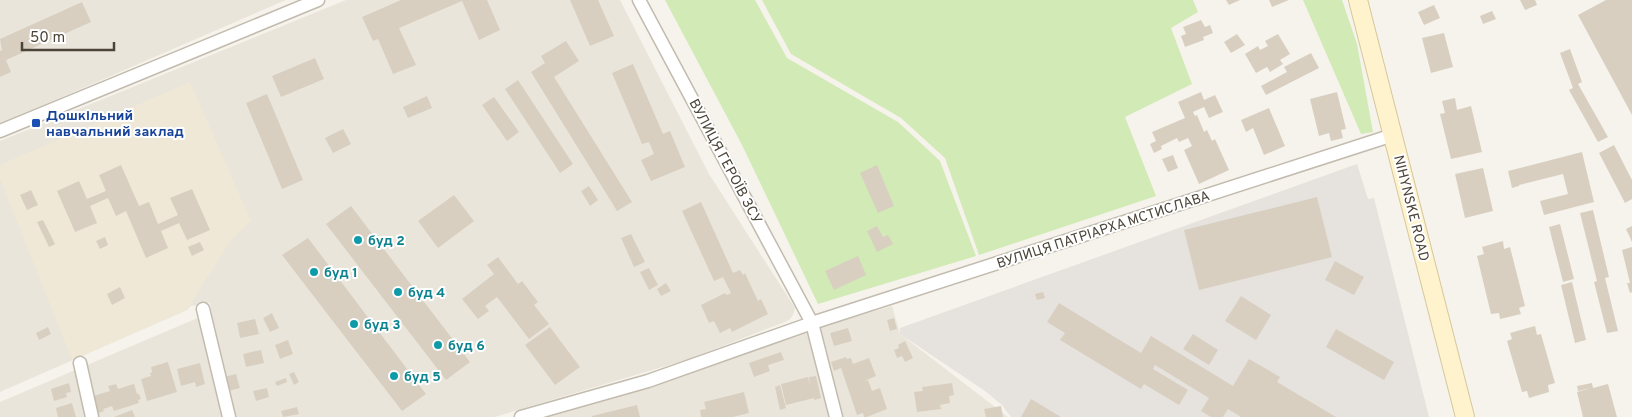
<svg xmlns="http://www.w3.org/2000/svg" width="1632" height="417" viewBox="0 0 1632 417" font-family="Overpass,sans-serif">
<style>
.residential{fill:#eae5da}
.industrial{fill:#e6e2dd}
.education{fill:#efe8d6}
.green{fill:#d2eab5}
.building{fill:#d8cfc1}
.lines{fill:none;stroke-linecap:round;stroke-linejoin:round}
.street-casing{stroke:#c2bbae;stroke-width:15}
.secondary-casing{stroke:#d6c79b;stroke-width:20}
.street{stroke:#fff;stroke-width:12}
.secondary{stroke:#fff3cd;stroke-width:18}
.transit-dot{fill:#1a4fb4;stroke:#fff;stroke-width:2}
.culture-dot{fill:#0f9aa8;stroke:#fff;stroke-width:2}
.labels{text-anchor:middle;stroke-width:4;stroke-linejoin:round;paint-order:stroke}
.transit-label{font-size:14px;font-weight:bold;fill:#164399;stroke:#fff;text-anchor:start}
.street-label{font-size:14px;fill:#4b4439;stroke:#fff}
.culture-label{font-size:14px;font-weight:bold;fill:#0d838f;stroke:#fff;text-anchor:start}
</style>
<rect width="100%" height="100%" fill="#f6f3ec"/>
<path class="residential" d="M0,0H286L0,124Z
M346,0H620L709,174L795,308L793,315L790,319L785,322L689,359L495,417H232L222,377L210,303L191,306L187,310L0,392V141Z
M892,306L900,334L1008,417H544L652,387L801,332Z
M200,317L223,417H0V402Z"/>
<path class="industrial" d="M1357,164L1368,199L1374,198L1429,417H1011L1002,405L985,391L900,334V328Z"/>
<path class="education" d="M190,82L251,221L230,241L187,310L72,360L0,179V165Z"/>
<path class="green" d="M665,0H755L787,58L898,122L940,161L976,256L818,304L742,145Z
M762,0H1193L1198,12L1171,28L1192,84L1125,117L1156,196L979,255L945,158L901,118L791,54Z
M1303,0H1342L1357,44L1373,132L1361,134Z"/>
<path class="building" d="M401,0H487L500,30L479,40L462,1L399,28L416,65L393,74L378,39L373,41L362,17Z
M570,0H598L614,36L590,46Z
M1226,0H1240L1229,5Z
M1269,0H1289L1272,7Z
M1520,0H1535L1537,5L1525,10Z
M1606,0H1632V115L1578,15Z
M82,2L91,22L6,60L11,72L0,77V51L2,50L0,39Z
M1434,5L1440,18L1424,25L1418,12Z
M1492,11L1496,19L1483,24L1480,16Z
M1201,20L1205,27L1210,25L1213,33L1203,37L1204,40L1185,47L1181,36L1186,34L1183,27Z
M1444,33L1453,67L1431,73L1422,38Z
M1237,34L1245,45L1231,53L1224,42Z
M1278,34L1290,54L1280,60L1283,64L1270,72L1267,67L1256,73L1245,54L1258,46L1260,50L1268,46L1265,41Z
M566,41L579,61L554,77L632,202L617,211L531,72L545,63L541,56Z
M1570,49L1582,82L1578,84L1608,137L1598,142L1569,90L1573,88L1560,53Z
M1311,53L1319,68L1266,95L1261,86L1287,72L1284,67Z
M315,58L324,79L281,97L272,76Z
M633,64L663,134L670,131L685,167L651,181L641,160L654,154L649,142L642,144L612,73Z
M518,80L573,164L560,173L505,89Z
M1201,92L1204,100L1215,95L1223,112L1209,118L1204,107L1193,112L1195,116L1197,115L1204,132L1207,130L1212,141L1215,139L1229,170L1199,184L1184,150L1192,146L1188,138L1179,142L1177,138L1161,146L1162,149L1154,153L1150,144L1156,141L1152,132L1185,118L1178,102Z
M1337,92L1346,129L1341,130L1343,138L1331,141L1329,133L1319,136L1310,99Z
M267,94L303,180L282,189L246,103Z
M427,96L432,108L408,118L403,107Z
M494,97L519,132L507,141L482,105Z
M1455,98L1457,110L1471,106L1482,152L1451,159L1440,114L1445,113L1442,101Z
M1269,108L1285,146L1264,155L1253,128L1246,132L1241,120Z
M343,129L351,144L333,153L325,138Z
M1614,145L1632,180V199L1625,203L1599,153Z
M1582,152L1594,202L1544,215L1540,201L1568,194L1563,174L1519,185V186L1512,188L1508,171Z
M1173,155L1178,168L1168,172L1162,159Z
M121,165L139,206L149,202L158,224L178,215L170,198L192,189L210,230L187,240L179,223L161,231L168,248L146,258L126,211L116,216L108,198L90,206L97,223L75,232L57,191L79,181L87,199L106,191L99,175Z
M877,165L894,206L878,213L860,173Z
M1483,168L1493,211L1465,218L1455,174Z
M589,186L598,200L590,206L581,191Z
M31,190L38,205L27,210L20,195Z
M454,195L474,221L438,248L418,221Z
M1317,197L1332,257L1199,290L1184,230Z
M701,202L733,273L740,270L743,275L745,273L758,301L761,299L768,314L732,332L730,328L720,333L714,321L709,323L701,305L725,293L727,295L731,293L723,277L714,281L682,211Z
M351,206L470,362L446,380L326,224Z
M1593,210L1609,277L1605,278L1618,331L1607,333L1594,282L1597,281L1580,213Z
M43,220L55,244L49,247L37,222Z
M1560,224L1574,279L1563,282L1549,227Z
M877,226L883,237L888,235L893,244L877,252L867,231Z
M1632,226V242L1626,229Z
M631,234L645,262L634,267L621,238Z
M105,237L108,245L100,249L96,241Z
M308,238L426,394L402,411L282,255Z
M1503,241L1504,249L1510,247L1525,306L1519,308L1521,314L1500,319L1499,313L1491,314L1477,256L1484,254L1482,247Z
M200,242L204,250L192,256L188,247Z
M1632,247V292L1630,293L1627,283H1630L1622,250Z
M858,256L866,275L834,290L825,271Z
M498,257L518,284L522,281L538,302L534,305L549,324L529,339L497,297L485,306L489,311L478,319L462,299L494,274L487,265Z
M1335,261L1364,277L1354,295L1325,280Z
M649,268L658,285L649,290L640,272Z
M1572,282L1586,340L1575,343L1561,285Z
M666,283L671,291L661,296L657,289Z
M120,287L125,298L112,305L107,294Z
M1043,292L1045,298L1037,300L1035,294Z
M1241,296L1271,315L1256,340L1225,321Z
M1059,303L1141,353L1151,336L1233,386L1249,359L1280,377L1277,382L1336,417H1241L1228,409L1223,417H1211L1201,411L1209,398L1155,365L1153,369L1188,390L1179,405L1144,384L1141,389L1060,340L1065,333L1047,322Z
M272,313L279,328L270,332L263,318Z
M894,318L897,329L890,331L887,320Z
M255,319L259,334L240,338L237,323Z
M1535,326L1537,335L1541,334L1555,383L1548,385L1549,392L1529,398L1527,391L1522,392L1507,341L1512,339L1510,333Z
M48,327L51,334L39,340L36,333Z
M550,327L580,367L555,385L525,345Z
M848,328L852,341L834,346L830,333Z
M1336,329L1394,362L1384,380L1326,347Z
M1193,334L1218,350L1209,365L1183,349Z
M288,340L293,354L280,359L275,345Z
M905,341L913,358L905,362L902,356L897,358L894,350L899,348L898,345Z
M261,350L264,363L246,367L243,354Z
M781,352L784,360L768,365L770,371L754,377L749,363Z
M846,357L847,359L851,358L853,364L869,358L876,376L862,382L868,380L872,391L880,388L887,409L867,417H864L863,413L857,415L841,368L834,371L831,362Z
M168,362L177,392L147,401L141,379L151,376L150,373L152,372L151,367Z
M200,363L205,384L196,387L195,382L181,386L177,369Z
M294,372L299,382L294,385L289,374Z
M236,374L240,388L228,391L224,377Z
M816,376L821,398L814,400V398L786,405L781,384L808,377L811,387L809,377Z
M286,378L287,382L277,386L275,382Z
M69,383L71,392L66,393L67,397L54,401L51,389Z
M952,383L954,395L949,396L950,403L940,405L941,409L917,412L914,392L923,391L922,387Z
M1592,383L1593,388L1608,384L1617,417H1583L1577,392L1591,388L1578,391L1577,386Z
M116,384L118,389L134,384L137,394H139L141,399L138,400L139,403L114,411L112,406L103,409L104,411L96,414L90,397L110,391L108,386Z
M780,385L786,408L780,410L775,387Z
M267,388L269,397L256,401L253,391Z
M744,392L749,413L733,417H701L700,410L706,409L704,402Z
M1031,399L1061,417H1021Z
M72,403L76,417H58L56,408Z
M637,405L640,417H592V416Z
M1001,406L1003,417H986L984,409Z
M297,407L299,414L283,417L281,411Z
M132,410L135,417H114Z"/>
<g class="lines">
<g class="street-casing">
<path id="street" d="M639,0L812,323L836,417
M0,131L318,0
M203,309L229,417
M80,363L92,417
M521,417L648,381L812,323L1393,135"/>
</g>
<g class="secondary-casing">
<path id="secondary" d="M1358,0L1465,417"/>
</g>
<use href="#street" class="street"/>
<use href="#secondary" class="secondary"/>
</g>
<rect class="transit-dot" x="31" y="118" width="10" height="10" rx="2.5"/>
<g class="culture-dot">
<circle cx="358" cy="240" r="5"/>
<circle cx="314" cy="272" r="5"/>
<circle cx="398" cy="292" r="5"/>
<circle cx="354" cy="324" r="5"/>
<circle cx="438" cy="345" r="5"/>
<circle cx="394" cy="376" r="5"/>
</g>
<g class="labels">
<g class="transit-label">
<text x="46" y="120">Дошкільний<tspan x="46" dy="16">навчальний заклад</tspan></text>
</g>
<g class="street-label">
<text transform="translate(726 161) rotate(62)" y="5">ВУЛИЦЯ ГЕРОЇВ ЗСУ</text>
<text transform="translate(1412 208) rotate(76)" y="5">NIHYNSKE ROAD</text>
<text transform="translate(1103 229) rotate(-18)" y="5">ВУЛИЦЯ ПАТРІАРХА МСТИСЛАВА</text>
</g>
<g class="culture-label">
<text x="368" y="245">буд 2</text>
<text x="324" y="277">буд 1</text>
<text x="408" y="297">буд 4</text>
<text x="364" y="329">буд 3</text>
<text x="448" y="350">буд 6</text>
<text x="404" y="381">буд 5</text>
</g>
</g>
<path d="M22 42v8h92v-8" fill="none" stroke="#4b4439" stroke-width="2.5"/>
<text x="30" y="42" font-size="15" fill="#4b4439" stroke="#ffffff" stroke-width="4" paint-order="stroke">50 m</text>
</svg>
